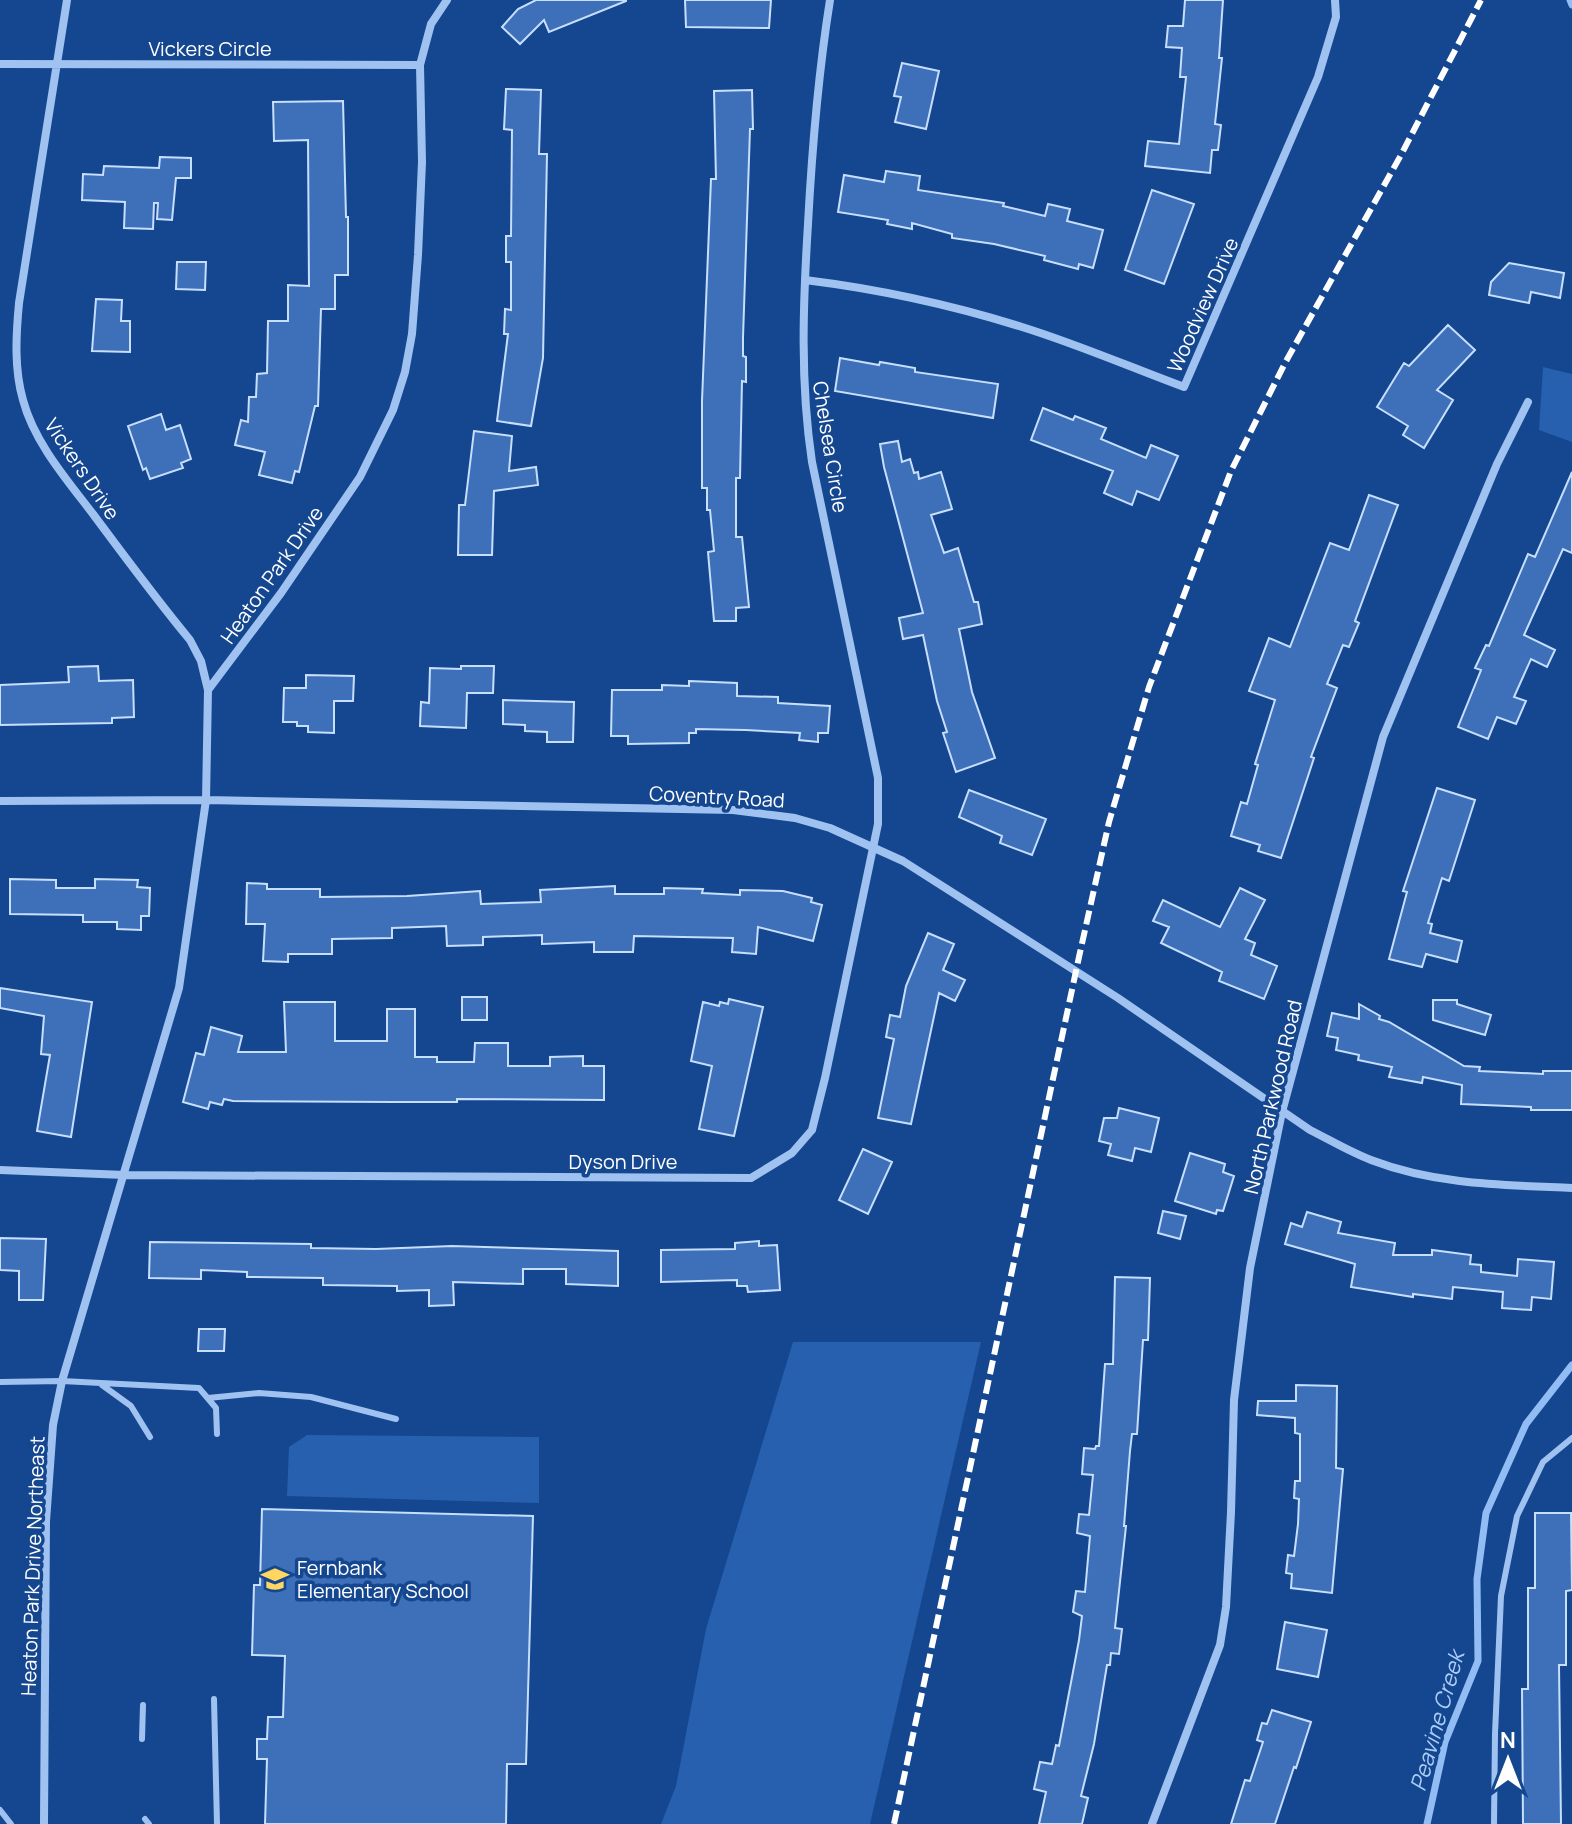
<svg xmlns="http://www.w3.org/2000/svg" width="1572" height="1824" viewBox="0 0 1572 1824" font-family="Manrope,sans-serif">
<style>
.green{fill:#2660af}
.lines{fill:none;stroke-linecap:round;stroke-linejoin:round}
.stream{stroke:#92bdf4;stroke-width:7}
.building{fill:#3d70b9;stroke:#c7defc;stroke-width:2}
.lane{stroke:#a0c2f1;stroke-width:6}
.street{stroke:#a0c2f1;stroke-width:8}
.rail{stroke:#fff;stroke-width:6;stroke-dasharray:14 6;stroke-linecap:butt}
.labels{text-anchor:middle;stroke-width:7;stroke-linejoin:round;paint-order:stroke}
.street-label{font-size:20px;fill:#fff;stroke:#144790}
.poi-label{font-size:20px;fill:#fff;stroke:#144790;text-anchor:start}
.water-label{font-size:22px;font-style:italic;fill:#accdf8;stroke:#144790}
</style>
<rect width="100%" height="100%" fill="#144790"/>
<path class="green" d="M1543,367L1572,374V442L1539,430Z
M793,1342H981L870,1824H661L676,1786L706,1629Z
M307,1435L539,1437V1503L287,1496L289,1447Z"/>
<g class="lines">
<path class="stream" d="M1570,0L1572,5
M1427,1824L1445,1742L1478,1661L1477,1579L1486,1513L1526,1424L1572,1365"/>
</g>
<path class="building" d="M536,0H626V1L549,32L544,20L520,44L502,27L518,9Z
M685,0H771L769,28L686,27Z
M1185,0H1223L1219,58H1222L1215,124L1221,125L1218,150H1212L1210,173L1145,166L1148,141L1179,144L1186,77H1180L1182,48L1166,47L1168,26H1183Z
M902,63L939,71L926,129L895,122L901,97L894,96Z
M506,89L541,90L539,154H547L543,358L531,426L497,421L508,334H504L505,309L511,310V262H506V236H511L512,130L504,129Z
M752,90L753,129H750L743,338V356L746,357V382L742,381L740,478H736V537H742L749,607L736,608V621H714L708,552L714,551L710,510H707V488H702V401L711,179H716L714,91Z
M343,101L346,217H348V275H335V309H321L318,406H315L299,472L295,471L292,483L259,475L265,452L235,445L241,420L248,422L249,397H256L257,374L267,373L268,321H288V285L309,286L308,140L274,141L273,102Z
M160,157L191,158V178H176L172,220L157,219L158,203H154L153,229L124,228L125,202L82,200L83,174L103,175L104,166L159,168Z
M886,171L920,176L918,190L1004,203L1003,206L1045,216L1048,204L1070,209L1067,221L1103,230L1093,268L1079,264L1078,269L1044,260L1045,256L994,244L952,238V234L912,223V229L887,224L888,220L838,212L844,175L884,182Z
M1152,190L1194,204L1164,284L1125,270Z
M177,262H206L205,290L176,289Z
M1509,263L1564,273L1560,298L1531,292L1529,303L1489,295L1491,282Z
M96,299L122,300L121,321H130V352L92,351Z
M1448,325L1475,350L1437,390L1453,400L1424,448L1403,435L1408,426L1377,407L1404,363L1409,366Z
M840,358L879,365L880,362L915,368V372L998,384L993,418L835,391Z
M1043,408L1073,420L1075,416L1106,428L1101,439L1146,458L1151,445L1178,456L1159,500L1137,491L1132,505L1104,493L1113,471L1031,440Z
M161,414L166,430L180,425L191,459L181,463L183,468L150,479L146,468L143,470L128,426Z
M474,431L512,436L509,471L536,467L538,485L494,491L492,555H458L459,505H465Z
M898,441L902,462L910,459L914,473L918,472L919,479L941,472L952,509L931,515L944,553L958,548L974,602H978L982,624L959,629L972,692L995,758L956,772L943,733L947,732L937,701L923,635L903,639L899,618L923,613L884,467L880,444Z
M1572,472V553L1563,549L1524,635L1555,650L1547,667L1531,659L1514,697L1526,701L1516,724L1497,717L1488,739L1458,727L1481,670L1475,668L1486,645L1489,646L1528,554L1535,557Z
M1369,495L1398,505L1355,621L1359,623L1349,647L1343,645L1327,684L1337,688L1311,757L1314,758L1281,858L1258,851L1260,845L1231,836L1241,802L1247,804L1258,765L1255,764L1275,700L1249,691L1269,638L1290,647L1330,543L1349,550Z
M98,666L99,681L133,680L134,717L112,718V723L0,725V685L69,682L68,667Z
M461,666H494L493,693H467L466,728L420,726L421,702L429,703L430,668L461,669Z
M306,675L354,676L353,701H334V733L308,732V726H297V722H283L284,688H306Z
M689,681L737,683V696L778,697V703L830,706L828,733H818V742L799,740L800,733L746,730L696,729V733H689V743L628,744V736H611L612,690H662V685L689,686Z
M503,700L574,702L573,742H547V732L525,731V725L503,724Z
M1437,788L1475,800L1449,881L1442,878L1428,923L1432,924L1430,933L1462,941L1457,962L1426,954L1422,967L1389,959L1407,892L1403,891Z
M969,790L1046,819L1032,855L1000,843L1002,836L959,817Z
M10,879L56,880V888H95V879L138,880L137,887L150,888L149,916H141V930L117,929V922H83V915L10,914Z
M247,883L267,884V889H320V897L407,896L480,891L481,904L541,902L540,890L615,886V894H664V888L703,889L702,893L740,895V890L783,891L812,898L811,902L822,905L813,941L758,927L756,954L732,952L733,938L634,936L633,952H594V942L542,944V935L483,937V945L447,946L446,926L392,928V938L332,939V954H288V962L263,961L265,924H246Z
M1240,888L1265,900L1245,939L1255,943L1251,955L1277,966L1264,999L1219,981L1222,972L1161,943L1169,927L1153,921L1163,900L1220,927Z
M928,933L954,944L943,970L965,980L955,1001L939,993L911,1124L878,1118L894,1039L886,1037L890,1015L900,1017L906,986Z
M0,988L92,1002L71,1137L37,1131L50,1055L41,1054L44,1016L0,1008Z
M462,997H487V1020H462Z
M729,999L763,1007L734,1136L699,1129L712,1066L691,1061L703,1002L719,1006L720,1002L728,1004Z
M1433,1000H1457V1004L1491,1015L1485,1035L1433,1020Z
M284,1002H335V1041H387V1009H415V1057H437V1062H474L475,1043H508V1066H550V1057L583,1056V1066H604V1100L457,1099V1102H394L233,1101L224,1099L222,1105L210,1102L208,1109L183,1102L196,1053L204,1055L211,1027L242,1036L238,1052H286Z
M1359,1004L1380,1016L1379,1019L1389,1022L1464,1066L1480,1067L1479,1071L1502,1072L1543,1074V1071H1572V1110H1531V1107L1461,1104L1462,1085L1423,1077L1422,1083L1389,1077L1392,1067L1358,1060L1359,1055L1336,1050L1338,1038L1327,1036L1332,1013L1359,1019Z
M1119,1108L1159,1118L1151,1152L1135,1148L1132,1161L1108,1155L1111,1144L1099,1141L1104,1118H1117Z
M863,1149L892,1162L868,1214L839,1200Z
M1190,1153L1225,1164L1223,1172L1234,1176L1223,1211L1217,1210L1216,1214L1175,1201Z
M1163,1211L1186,1216L1180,1239L1158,1233Z
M1307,1212L1341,1222L1338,1233L1395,1243L1393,1255H1432V1250L1471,1255L1470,1264L1481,1265V1272L1517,1276L1518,1259L1554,1262L1551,1299L1532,1297L1531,1310L1502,1308L1503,1292L1453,1287L1452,1299L1413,1294V1297L1351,1287L1355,1264L1285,1244L1291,1223L1302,1227Z
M0,1238L46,1239L43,1300H19V1271L0,1270Z
M759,1241V1246L777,1245L780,1290L748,1292L747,1286H737V1280L661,1282V1250L735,1249V1243Z
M150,1242L311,1244V1248L376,1249L452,1246L618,1251V1286L566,1284V1269H523V1284L453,1282L454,1305L429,1306V1290L397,1291V1286L323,1285V1278L247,1277V1272L201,1270V1279L149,1278Z
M1115,1277L1150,1278L1148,1340H1143L1137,1434H1132L1130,1451L1124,1526H1126L1115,1628L1122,1629L1119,1654L1111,1653L1110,1665H1107L1094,1744L1081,1796L1088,1798L1082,1824H1039L1046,1792L1034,1789L1040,1762L1052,1764L1056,1745L1059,1746L1079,1640L1082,1616L1073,1612L1076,1591L1085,1592L1090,1536L1077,1533L1079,1514L1089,1515L1093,1475L1082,1474L1084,1448L1095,1449L1096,1446H1099L1105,1364H1113Z
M199,1329H225L224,1351H198Z
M1296,1385L1337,1386L1336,1468L1343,1469L1332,1593L1291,1588L1292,1574L1286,1573L1288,1555L1294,1556L1298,1524L1299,1499L1294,1498L1295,1481H1300V1434L1295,1433V1418L1257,1415L1258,1401H1296Z
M262,1509L533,1516L526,1764H507L506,1824H265L267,1759H257V1739H267L268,1717H283L285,1656L252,1655L254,1585H260Z
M1535,1513H1571L1572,1590L1566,1591V1665H1559L1561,1824H1523L1522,1689H1528V1588H1535Z
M1285,1622L1327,1630L1318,1677L1277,1669Z
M1272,1710L1311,1722L1296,1768L1294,1767L1275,1824H1231L1245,1780L1250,1781L1263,1742L1257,1740L1262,1723L1267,1724Z"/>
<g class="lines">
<path class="lane" d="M0,1382L62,1381L199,1388L216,1408L217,1434
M102,1385L131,1406L150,1437
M208,1398L259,1393L311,1397L396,1419
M214,1699L217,1824
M142,1739L143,1705
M0,1810L11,1824
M145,1819L149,1824
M1494,1824L1495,1734L1501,1596L1517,1516L1543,1462L1572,1438"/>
<path class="street" d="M67,0L19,303C16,335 14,369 23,400C34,442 67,480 93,514C125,557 156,599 190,640L201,661L208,690
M0,64L420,65
M805,280C878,289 952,305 1022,327C1077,344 1130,367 1184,387L1318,77L1336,17L1335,0
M0,801L206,800L733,810L795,818L830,828L903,861L1118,998L1310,1130C1330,1140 1350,1152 1371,1160C1436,1185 1504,1185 1572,1188
M0,1170L125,1175L751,1178L792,1153L812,1130L825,1078L878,824V778L812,462C800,382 803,304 808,224C812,149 818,75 830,0
M44,1824L46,1521L53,1425L62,1381L179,988L206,800L208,690L281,593L360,477L393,410L405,372L412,334L418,255L422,162L420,65L431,24L447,0
M1152,1824L1220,1645L1226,1607L1231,1512L1234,1400L1250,1268L1282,1112L1383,737L1497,464L1528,402"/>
<path class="rail" d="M894,1824L1079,957L1109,822L1149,687L1231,471L1285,363L1401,155L1481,0"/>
</g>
<defs>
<g id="school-bare" transform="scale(2.16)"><path d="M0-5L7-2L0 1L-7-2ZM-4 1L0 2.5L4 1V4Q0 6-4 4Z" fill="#ffd660" stroke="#144790" stroke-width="2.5" paint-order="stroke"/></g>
</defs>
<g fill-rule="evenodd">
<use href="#school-bare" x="275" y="1579"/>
</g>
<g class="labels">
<g class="street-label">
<text x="210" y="56">Vickers Circle</text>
<text transform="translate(1203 305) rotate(-66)" y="7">Woodview Drive</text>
<text transform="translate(830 447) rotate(81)" y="7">Chelsea Circle</text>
<text transform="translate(82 469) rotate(56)" y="7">Vickers Drive</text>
<text transform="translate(272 575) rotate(-55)" y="7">Heaton Park Drive</text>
<text transform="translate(717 797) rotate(3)" y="7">Coventry Road</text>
<text transform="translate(1273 1097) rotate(-77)" y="7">North Parkwood Road</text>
<text x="623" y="1169">Dyson Drive</text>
<text transform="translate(33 1566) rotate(-88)" y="7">Heaton Park Drive Northeast</text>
</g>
<g class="poi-label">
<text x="297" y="1575">Fernbank<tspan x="297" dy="23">Elementary School</tspan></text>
</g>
<g class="water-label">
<text transform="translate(1437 1721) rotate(-74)" y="8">Peavine Creek</text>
</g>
</g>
<g transform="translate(1508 1760)" stroke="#144790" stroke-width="6" paint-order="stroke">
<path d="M0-6L14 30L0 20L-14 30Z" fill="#ffffff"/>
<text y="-12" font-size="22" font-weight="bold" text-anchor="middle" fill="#ffffff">N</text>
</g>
</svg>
